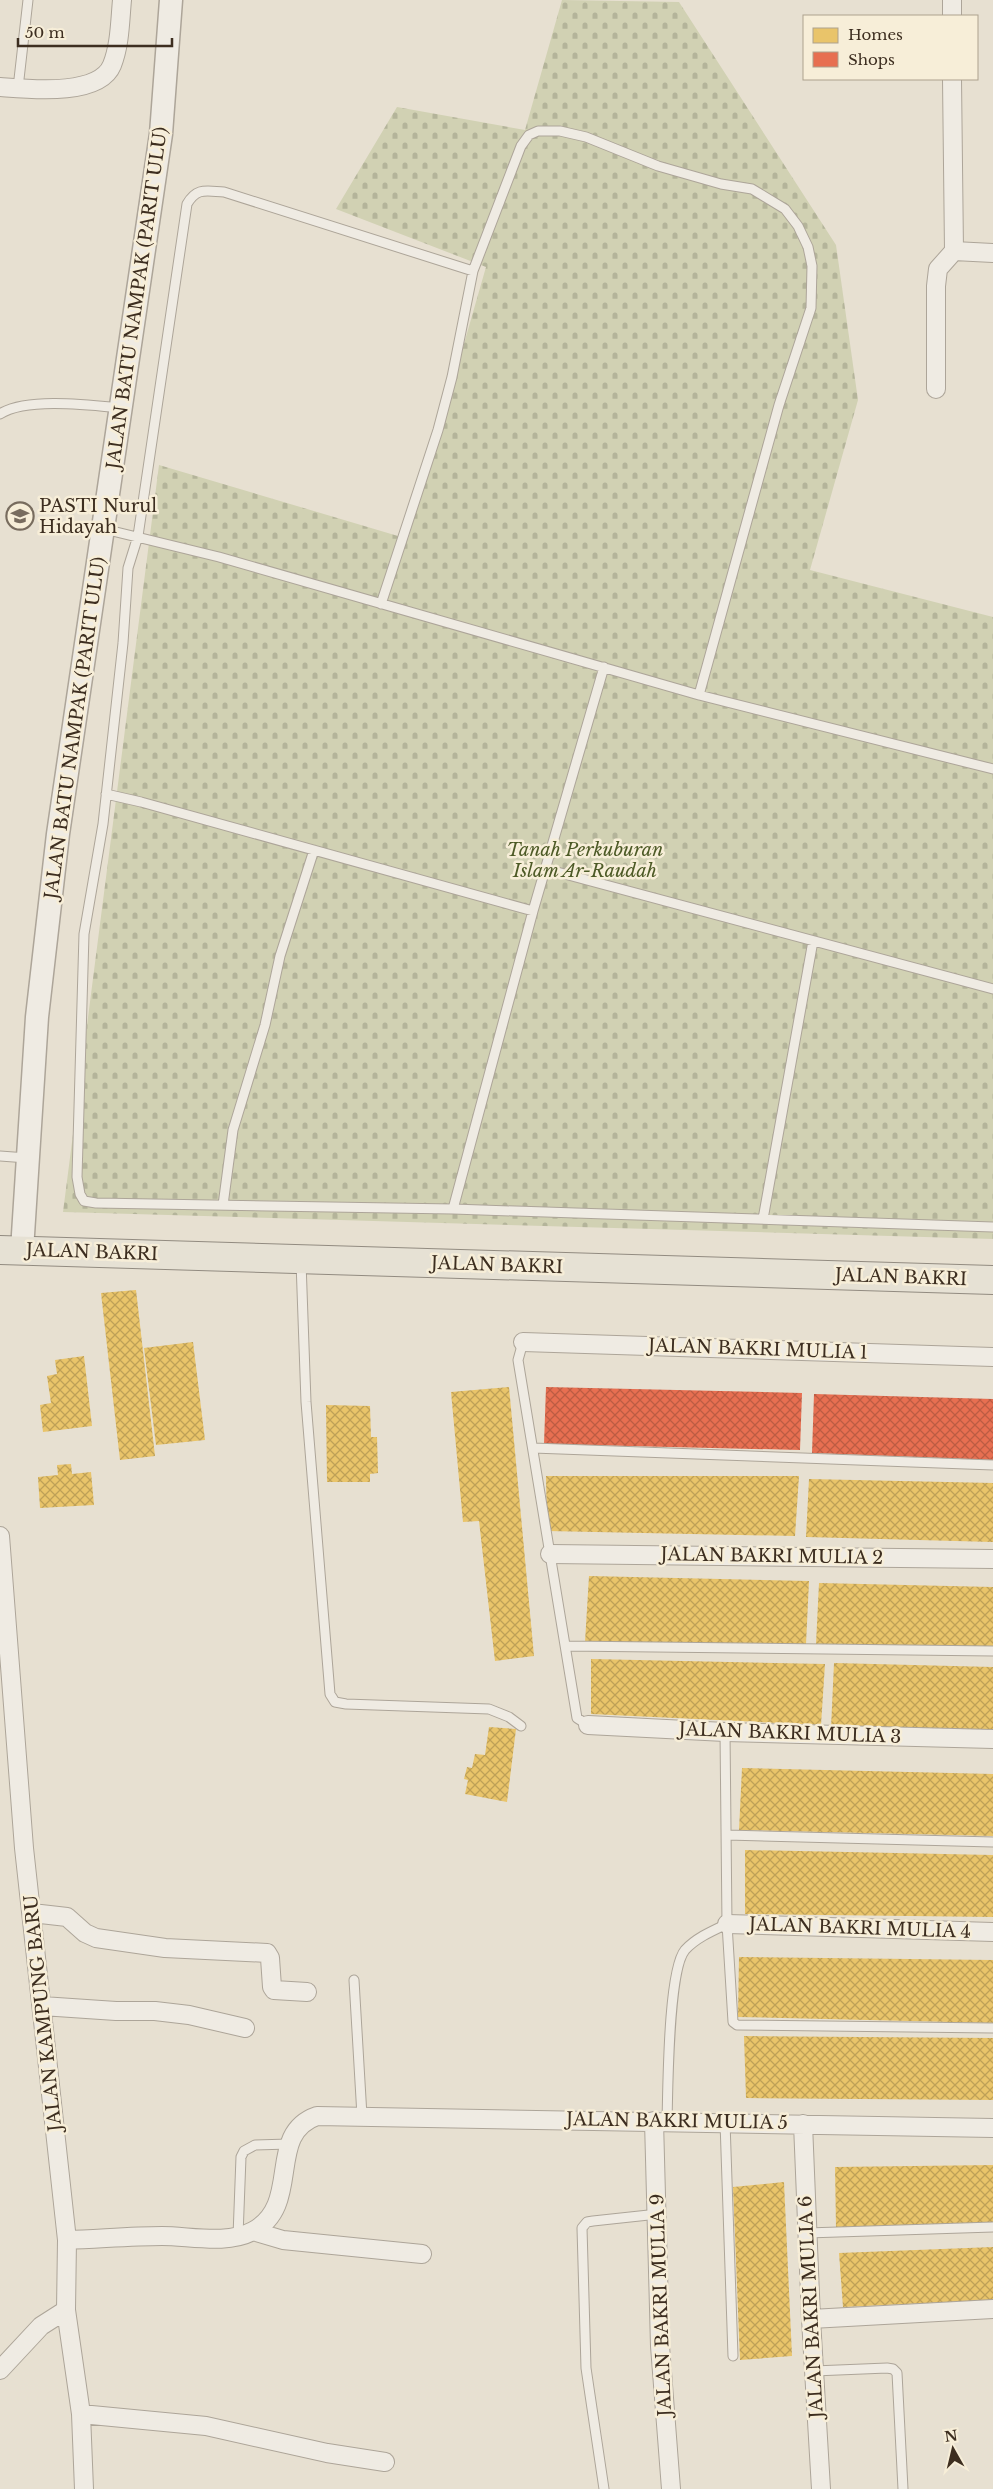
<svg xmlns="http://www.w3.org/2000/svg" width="993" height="2489" viewBox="0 0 993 2489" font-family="'Libre Baskerville',serif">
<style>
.cemetery{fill:url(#cemetery-stones)}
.homes{fill:url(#homes-cross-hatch)}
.shops{fill:url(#shops-cross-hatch)}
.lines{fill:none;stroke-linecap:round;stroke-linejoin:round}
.service-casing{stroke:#ada599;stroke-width:11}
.minor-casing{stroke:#ada599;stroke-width:20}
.tertiary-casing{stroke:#ada599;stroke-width:25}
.primary-casing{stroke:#928b80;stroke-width:30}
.service{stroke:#efebe3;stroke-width:9}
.minor{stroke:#efebe3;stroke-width:18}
.tertiary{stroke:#efebe3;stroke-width:22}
.primary{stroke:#e6e1d4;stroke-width:28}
.labels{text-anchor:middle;stroke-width:5;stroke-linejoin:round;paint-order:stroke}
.street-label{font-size:18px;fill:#3d2e20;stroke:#f7eed8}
.poi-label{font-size:18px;fill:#3d2e20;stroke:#f7eed8;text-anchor:start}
.park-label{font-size:18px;font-style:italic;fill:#4d5a26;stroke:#f7eed8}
</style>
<defs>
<pattern id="cemetery-stones" width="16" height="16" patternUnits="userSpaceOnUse" patternTransform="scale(1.25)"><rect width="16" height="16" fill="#d1d1b3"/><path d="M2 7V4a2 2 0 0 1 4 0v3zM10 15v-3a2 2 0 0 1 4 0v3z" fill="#b4b49a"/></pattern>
<pattern id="homes-cross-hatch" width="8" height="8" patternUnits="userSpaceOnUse" patternTransform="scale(1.25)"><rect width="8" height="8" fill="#e9c46a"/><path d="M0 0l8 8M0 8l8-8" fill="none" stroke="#bea057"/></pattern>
<pattern id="shops-cross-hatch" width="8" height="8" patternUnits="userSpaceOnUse" patternTransform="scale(1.25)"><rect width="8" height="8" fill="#e76f51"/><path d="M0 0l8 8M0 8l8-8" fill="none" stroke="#bc5c43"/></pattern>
</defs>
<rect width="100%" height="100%" fill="#e7e0d1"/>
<path class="cemetery" d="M562,0L679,2L836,245L858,400L810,570L993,617V1239L63,1212L159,465L408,539L486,267L336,209L397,107L525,130Z"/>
<path class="homes" d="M136,1290L155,1456L120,1460L101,1293Z
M193,1342L205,1440L156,1445L144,1348Z
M84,1356L92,1426L43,1432L40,1405L51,1403L47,1376L57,1374L55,1360Z
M509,1387L534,1656L495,1661L479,1521L463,1522L451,1392Z
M326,1405L370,1406L371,1437H377L378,1473L370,1474V1482H327Z
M71,1464L72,1474L91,1472L94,1505L40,1508L38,1477L58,1475L57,1465Z
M546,1476H799L795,1536L547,1531Z
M809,1479L993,1483V1542L806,1537Z
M589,1576L809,1581L806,1644L585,1642Z
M819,1583L993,1587V1651L816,1644Z
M591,1659L825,1664L821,1725L591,1714Z
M834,1663L993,1667V1732L831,1728Z
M489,1727L516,1729L507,1802L465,1794L468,1780L464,1779L467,1767L472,1768L475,1754L485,1755Z
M742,1768L993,1774V1836L739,1830Z
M745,1850L993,1855V1917L745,1914Z
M739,1957L993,1960V2023L738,2017Z
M744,2036L993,2038V2100L746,2098Z
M993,2165V2224L836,2228L835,2167Z
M784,2182L792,2356L740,2360L733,2187Z
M993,2247V2300L843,2307L839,2253Z"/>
<path class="shops" d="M546,1387L802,1393L800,1450L544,1444Z
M814,1394L993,1399V1460L812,1453Z"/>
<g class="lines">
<g class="service-casing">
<path id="service" d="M18,88L28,0
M473,271L224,192C206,191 197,187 187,204L138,536L128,568L123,643L103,824L84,934L77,1177L80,1194L84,1201L96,1203L453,1209L993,1227
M0,414C26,397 90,405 121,408
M104,529L219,557L699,695L993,769
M381,604L438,430L452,377L473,271L521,146L529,135L538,131H560L586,137L658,166L721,184L752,189L785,209L798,226L808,247L812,266L811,308L779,405L699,695
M106,794L141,802L533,911
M546,869L993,989
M0,1156L27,1158
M223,1205L233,1130L265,1025L280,956L314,850
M453,1209L533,911L604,667
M763,1219L813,941
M301,1262L306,1402L330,1694L335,1702L346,1704L489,1709L509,1717L521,1726
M523,1342L518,1360L577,1718L588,1725
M533,1448L993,1465
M566,1646L993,1651
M725,1732L727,1924L733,2022L737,2025L993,2028
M727,1835L993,1842
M354,1980L362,2116
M667,2121C668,2090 668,1970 685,1950C696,1938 712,1931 727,1924
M725,2122L733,2356
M807,2233L993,2227
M238,2236L241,2157L244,2151L255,2145L289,2144
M814,2371L887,2368L893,2369L897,2373L903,2489
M604,2489L586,2368L582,2228L587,2222L593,2221L658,2214"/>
</g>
<g class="minor-casing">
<path id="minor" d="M952,0V16
M952,79L954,251
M0,87C28,89 99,97 112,65C120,45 120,21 122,0
M954,251L993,253
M936,389V286L938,269L954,251
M523,1342L993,1357
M0,1536L24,1848L67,2240L66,2310L81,2414L84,2489
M550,1554L993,1559
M588,1725L725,1732L993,1739
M32,1913L67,1917L85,1933L96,1938L165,1948L267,1953L270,1958L272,1987L274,1990L307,1992
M727,1924L993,1932
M42,2006L116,2011H155L189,2015L245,2028
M654,2121L660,2346L671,2489
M803,2124L811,2319L821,2489
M253,2231L283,2240L422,2254
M67,2240C99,2239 131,2236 162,2236C190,2236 227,2245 253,2231C303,2204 265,2134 317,2116L993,2128
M811,2319L993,2309
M0,2370L41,2326L66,2310
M81,2414L206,2426L327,2453L385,2462"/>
</g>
<g class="tertiary-casing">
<path id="tertiary" d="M22,1250L37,1017L58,834L161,134L171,0"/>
</g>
<g class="primary-casing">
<path id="primary" d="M0,1250L993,1280"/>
</g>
<use href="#service" class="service"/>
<use href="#minor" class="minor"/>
<use href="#tertiary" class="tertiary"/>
<use href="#primary" class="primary"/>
</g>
<defs>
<g id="school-ring" transform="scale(1.4375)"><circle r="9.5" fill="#f7eed8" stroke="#786c5e" stroke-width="1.5"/><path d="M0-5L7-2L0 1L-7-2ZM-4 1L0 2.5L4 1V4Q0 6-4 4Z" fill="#786c5e"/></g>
</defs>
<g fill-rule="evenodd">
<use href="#school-ring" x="20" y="516"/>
</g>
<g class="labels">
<g class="street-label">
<text transform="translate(137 298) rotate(-82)" y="6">JALAN BATU NAMPAK (PARIT ULU)</text>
<text transform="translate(75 728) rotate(-82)" y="6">JALAN BATU NAMPAK (PARIT ULU)</text>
<text transform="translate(92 1252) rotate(2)" y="6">JALAN BAKRI</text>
<text transform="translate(497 1265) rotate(2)" y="6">JALAN BAKRI</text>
<text transform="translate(901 1277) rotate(2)" y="6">JALAN BAKRI</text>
<text transform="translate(758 1349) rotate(2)" y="6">JALAN BAKRI MULIA 1</text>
<text transform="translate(772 1556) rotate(1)" y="6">JALAN BAKRI MULIA 2</text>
<text transform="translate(790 1733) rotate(2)" y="6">JALAN BAKRI MULIA 3</text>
<text transform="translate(860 1928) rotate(2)" y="6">JALAN BAKRI MULIA 4</text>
<text transform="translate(43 2013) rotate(-96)" y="6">JALAN KAMPUNG BARU</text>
<text transform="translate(677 2121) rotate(1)" y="6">JALAN BAKRI MULIA 5</text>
<text transform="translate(661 2305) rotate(-92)" y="6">JALAN BAKRI MULIA 9</text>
<text transform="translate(811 2307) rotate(-93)" y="6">JALAN BAKRI MULIA 6</text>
</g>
<g class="poi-label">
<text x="39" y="512">PASTI Nurul<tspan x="39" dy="21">Hidayah</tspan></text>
</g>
<g class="park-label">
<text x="585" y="856">Tanah Perkuburan<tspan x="585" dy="21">Islam Ar-Raudah</tspan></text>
</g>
</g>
<rect x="803" y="15" width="175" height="65" fill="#f7eed8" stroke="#ada18e"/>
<rect x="813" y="28" width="25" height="15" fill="#e9c46a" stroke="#ada18e"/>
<text x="848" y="40" font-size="15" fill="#3d2e20">Homes</text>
<rect x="813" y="52" width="25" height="15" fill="#e76f51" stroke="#ada18e"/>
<text x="848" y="65" font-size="15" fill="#3d2e20">Shops</text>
<g transform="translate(953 2449) rotate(352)" stroke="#f7eed8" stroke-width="4" paint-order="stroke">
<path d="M0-4L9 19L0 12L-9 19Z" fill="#3d2e20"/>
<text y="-8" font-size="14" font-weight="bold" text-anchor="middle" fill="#3d2e20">N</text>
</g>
<path d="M18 38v8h154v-8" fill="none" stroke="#3d2e20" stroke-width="2.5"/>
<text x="25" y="38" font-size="15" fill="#3d2e20" stroke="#f7eed8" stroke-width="4" paint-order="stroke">50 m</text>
</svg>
